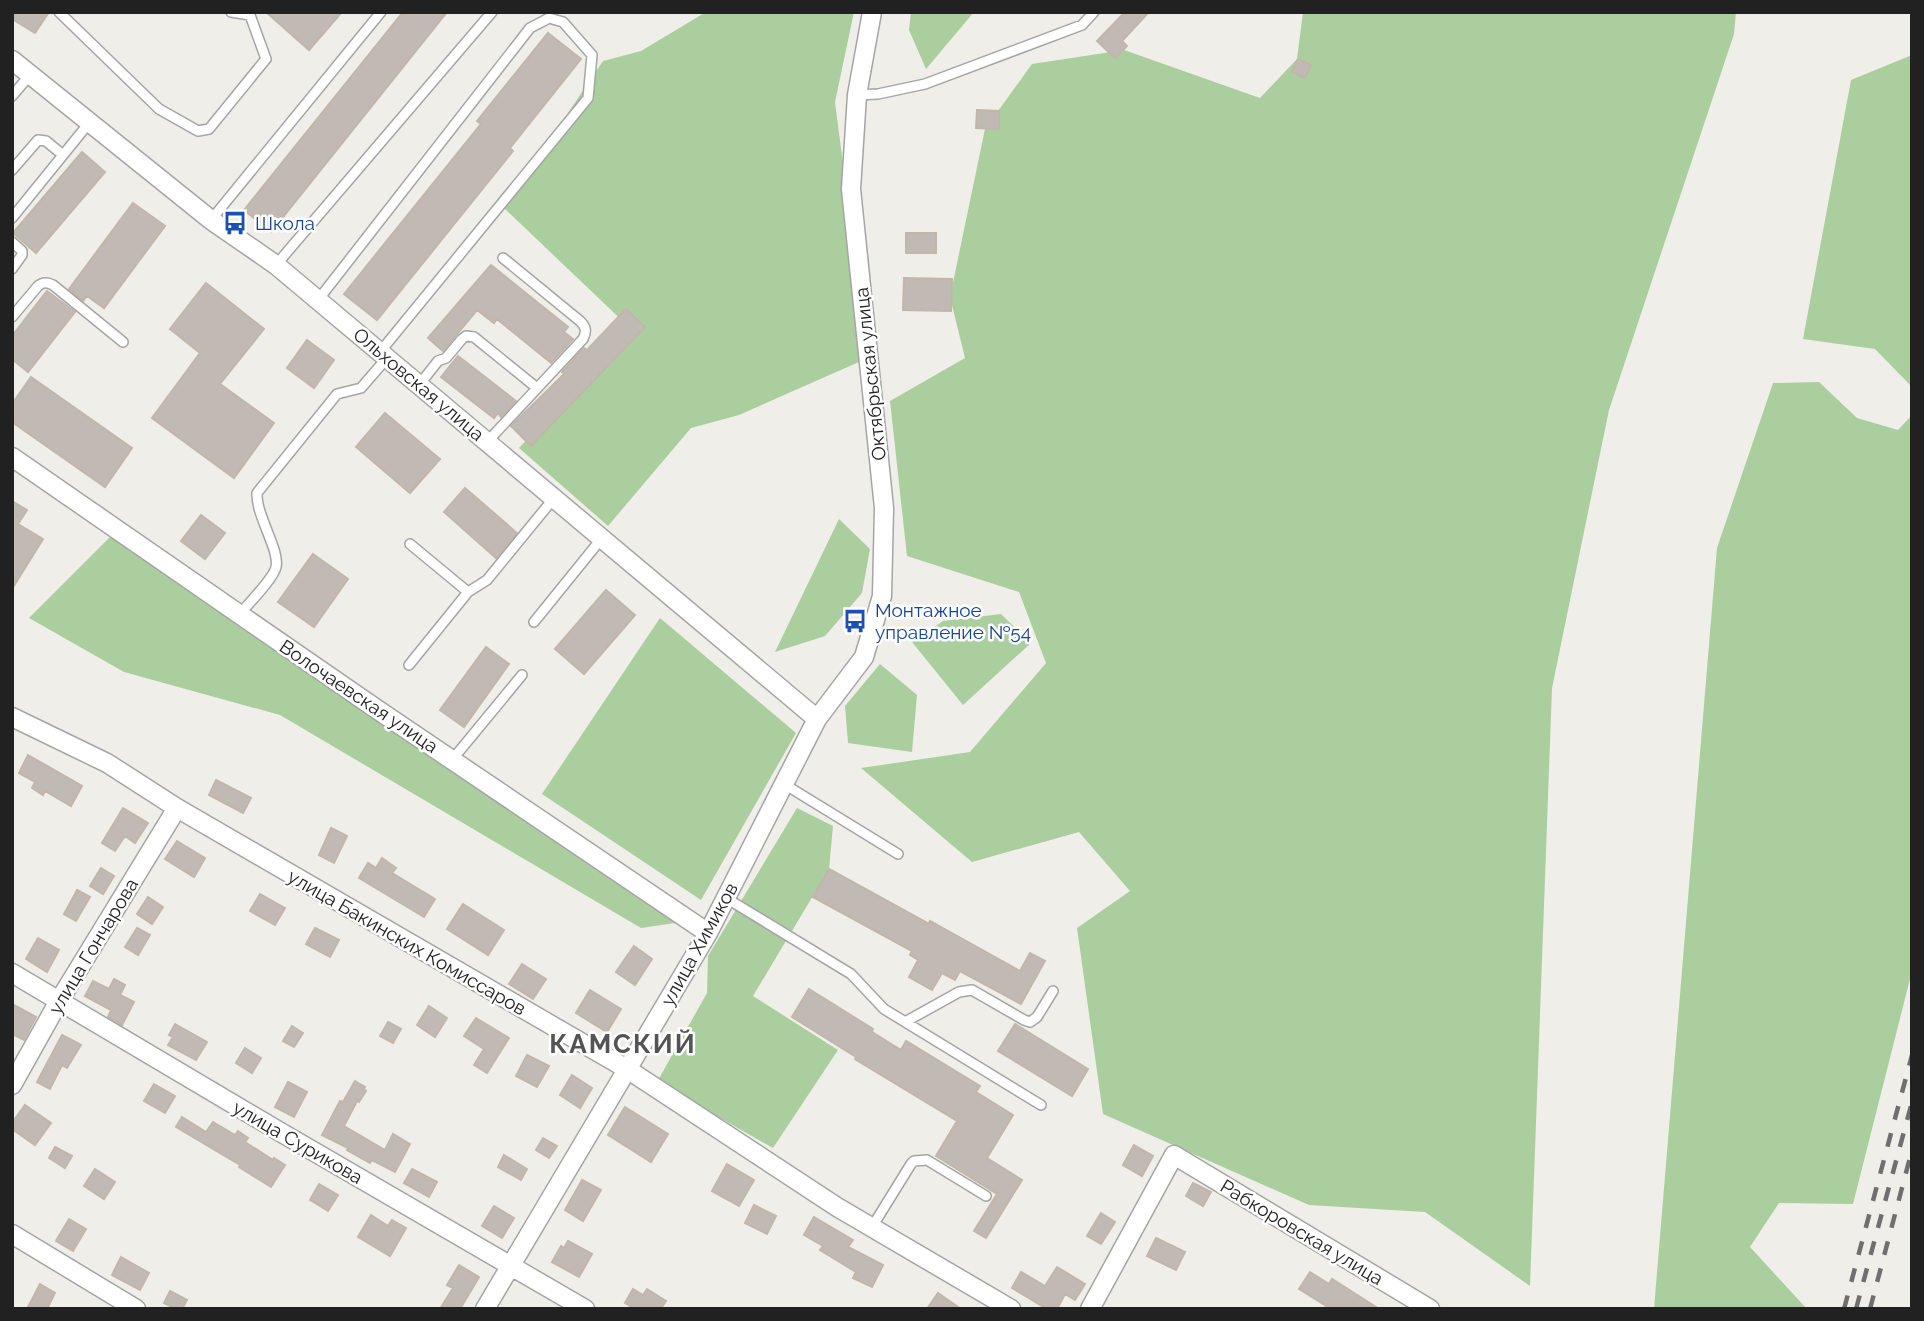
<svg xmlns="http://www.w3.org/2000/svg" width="1924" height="1321" viewBox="0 0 1924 1321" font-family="Raleway,sans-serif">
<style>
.forest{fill:#aace9e}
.building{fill:#c1bab4;stroke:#c2b6aa;stroke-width:2}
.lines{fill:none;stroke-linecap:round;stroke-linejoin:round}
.service-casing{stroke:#a5a5a5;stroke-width:12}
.minor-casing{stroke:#a5a5a5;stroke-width:21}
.service{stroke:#fff;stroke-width:9}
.minor{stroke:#fff;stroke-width:18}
.rail{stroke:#6f6f6f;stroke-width:4.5;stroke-dasharray:14 14;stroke-linecap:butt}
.labels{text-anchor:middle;stroke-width:5;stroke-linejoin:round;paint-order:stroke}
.transit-label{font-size:19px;fill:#164399;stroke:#fff;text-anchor:start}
.street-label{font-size:19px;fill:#212121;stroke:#fff}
.district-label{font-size:26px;font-weight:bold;letter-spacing:2px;fill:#545454;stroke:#fff}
</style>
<rect width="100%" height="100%" fill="#f0eee8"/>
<path class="forest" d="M706,12H854L835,102L868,358L739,415L691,428L608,526L519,448L630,328L504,208L603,61L641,51Z
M911,12H974L926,69L909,30Z
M1303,12H1736L1734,34L1609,410L1552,688L1530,1286L1425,1212L1309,1205L1103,1114L1077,928L1130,891L1079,832L972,862L861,768L970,752L1046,663L1019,592L907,556L890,401L965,358L950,297L985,129L1032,64L1124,50L1260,98L1297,59Z
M1912,55V387L1875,349L1803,339L1851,80Z
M1819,382L1857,418L1898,430L1912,415V971L1853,1204L1779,1203L1750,1247L1807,1309H1654L1717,548L1773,383Z
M839,519L870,549L862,593L825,636L775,652Z
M111,536L682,922L641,928L280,715L124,672L29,618Z
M1001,614L1031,643L963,705L912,642L943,621Z
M660,618L796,733L701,900L542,794Z
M880,664L917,695L912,752L848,743L845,706Z
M797,808L833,826L829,869L753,996L838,1050L773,1148L657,1082L707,993L708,956Z"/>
<path class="building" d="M12,12H49L35,33L12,19Z
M266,12H342L309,50Z
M403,12H447L271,232L244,210Z
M1125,12H1149L1122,41L1127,46L1115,58L1097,41Z
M548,33L581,59L510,148L513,151L377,320L344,294L481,124L477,121Z
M1298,59L1311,65L1305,78L1292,72Z
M977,110L999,111V129L976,128Z
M82,152L105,172L36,253L13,233Z
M133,203L165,226L104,308L87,296L83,301L69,289Z
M906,233H936V253H906Z
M491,265L568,327L564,332L573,339L551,363L497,319L494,323L477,310L443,351L428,338Z
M904,278L952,279L951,311L903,310Z
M206,283L264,329L220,384L274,423L234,478L152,418L200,353L170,329Z
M47,291L75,312L28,372L12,359V336Z
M626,309L645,327L531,446L511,426L564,374L562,372L584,348L587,350Z
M307,340L334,360L314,388L287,368Z
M458,356L516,401L501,417L498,413L494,418L441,377Z
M31,377L132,448L105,487L12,422V404Z
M385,413L440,459L410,493L356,447Z
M465,488L517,533L496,558L444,512Z
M12,501L27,510L18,524L43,539L12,589Z
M201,515L225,533L205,559L181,541Z
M313,554L348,579L314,627L278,602Z
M606,590L635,615L584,674L555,649Z
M486,647L509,664L464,727L440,710Z
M28,755L82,786L71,806L45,791L43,795L32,788L35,782L19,773Z
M216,780L251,798L243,813L209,795Z
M123,808L148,823L135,843L125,836L115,851L102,843Z
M331,828L347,836L334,863L319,855Z
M177,841L205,858L194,877L165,859Z
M382,858L396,868L392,873L435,899L424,917L359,878L368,863L376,868Z
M101,868L114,876L103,894L90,886Z
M829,869L929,924L930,921L1020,971L1030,953L1045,961L1021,1004L960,971L955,980L942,973L932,990L909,977L918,960L910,955L912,951L813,897Z
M77,890L90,897L76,921L64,914Z
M260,894L285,908L275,925L250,911Z
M148,897L163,907L152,924L137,914Z
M463,904L504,930L488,955L447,929Z
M137,928L150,935L138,955L125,947Z
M315,928L339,940L330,957L306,944Z
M38,938L59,950L47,972L26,959Z
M634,946L652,959L635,985L616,972Z
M522,964L546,979L533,999L509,984Z
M114,979L125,985L120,995L134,1002L122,1025L108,1017L111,1010L85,996L93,981L109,989Z
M809,989L873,1029L872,1032L901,1050L906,1041L980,1086L976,1092L1013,1115L987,1158L1022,1180L986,1238L974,1231L997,1194L936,1156L957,1121L855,1059L856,1057L792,1017Z
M590,990L621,1009L607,1032L576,1013Z
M12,1004L36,1017L24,1040L12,1034Z
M429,1006L447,1018L435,1037L417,1025Z
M476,1018L509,1038L487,1073L474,1065L484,1049L464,1036Z
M388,1022L401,1029L393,1043L380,1036Z
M175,1024L207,1042L196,1060L168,1045L173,1037L169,1035Z
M1015,1024L1088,1069L1072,1096L998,1051Z
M292,1026L303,1033L294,1047L283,1041Z
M62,1035L81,1045L67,1068L62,1065L50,1089L37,1082Z
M245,1048L261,1058L252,1073L236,1063Z
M527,1055L549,1066L537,1087L516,1076Z
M572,1075L592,1088L580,1108L560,1095Z
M355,1081L365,1087L364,1089L366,1091L359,1102L357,1101L344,1126L385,1150L393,1134L410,1144L395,1172L372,1160L370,1163L347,1150L348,1148L322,1135L340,1101L343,1102Z
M288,1082L307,1092L294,1117L275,1107Z
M154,1084L175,1096L165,1113L144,1101Z
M25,1105L51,1123L35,1145L12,1129V1123Z
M625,1107L668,1134L651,1162L608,1135Z
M182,1117L206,1132L213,1122L235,1135L238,1131L248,1138L245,1142L273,1160L274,1158L285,1165L271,1187L239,1167L240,1165L176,1127Z
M543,1138L557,1146L549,1158L536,1150Z
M1134,1145L1153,1156L1142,1176L1123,1165Z
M55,1147L72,1156L65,1168L49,1158Z
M504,1155L527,1169L521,1180L498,1167Z
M727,1164L754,1180L739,1206L712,1191Z
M95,1169L115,1182L104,1199L84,1186Z
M412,1169L437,1182L429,1197L404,1183Z
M582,1180L601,1190L583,1221L565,1210Z
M1193,1183L1211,1192L1203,1206L1186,1196Z
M319,1184L338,1195L328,1211L310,1200Z
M754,1205L776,1216L767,1234L745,1223Z
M494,1206L514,1218L502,1238L482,1226Z
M1101,1213L1115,1222L1101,1244L1087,1236Z
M371,1215L388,1226L392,1220L406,1228L390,1256L358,1237Z
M814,1217L853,1240L848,1247L883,1265L872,1287L853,1278L856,1272L820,1250L823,1246L804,1235Z
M69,1219L86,1229L73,1251L56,1241Z
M1156,1238L1185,1252L1176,1270L1147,1256Z
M568,1241L592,1254L579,1277L552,1262L561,1246L564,1248Z
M121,1257L149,1273L140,1290L112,1275Z
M459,1265L479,1277L460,1309H440L453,1288L447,1285Z
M1057,1267L1085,1284L1075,1300L1065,1294L1057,1309H1047L1012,1288L1021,1272L1045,1286Z
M1310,1272L1329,1284L1332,1279L1379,1309H1331L1299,1289Z
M40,1284L55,1293L47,1309H27Z
M633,1289L643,1295L647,1289L666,1301L662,1307L664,1309H635L625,1303Z
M170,1291L187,1300L182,1309H176L164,1303Z
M938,1293L961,1309H927Z"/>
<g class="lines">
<g class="service-casing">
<path id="service" d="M59,12L159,109L198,131L209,129L266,59L250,15L231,12
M857,95L878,94L925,84L1082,25L1094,12
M12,96L30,75
M12,170L38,140L46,141L63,155
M12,218L89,123
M211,220L381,12
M12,242L22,251V255L12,269
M276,265L492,12
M318,300L530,28L549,18L563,22L592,55L588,98L380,352
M12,317L38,286C43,282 47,282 53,285L123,342
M419,385L438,361L446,358L462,339L466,336L474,337L537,388
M487,442L583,339C587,331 586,327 580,321L503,258
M410,544L468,592
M240,614C248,604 274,578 276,567C280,550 256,516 257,493L337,394L361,388L387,358
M534,622L602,538
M409,665L468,592L487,580L554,498
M452,760L522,675
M784,784L898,854
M726,898L851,974L884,1009L1041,1105
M905,1022L959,992L972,990L1024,1020L1030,1022L1037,1017L1053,991
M872,1227L911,1164L914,1161L927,1160L986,1196"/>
</g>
<g class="minor-casing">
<path id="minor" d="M12,60L211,220L276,265L817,719
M12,457L375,708L708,933
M12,717L107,763L177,808L627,1069L837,1207L1011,1309
M12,973L282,1133L585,1309
M12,1085L59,1001L177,808
M12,1234L136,1309
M485,1309L708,933L817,719L864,657L882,596L884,508L851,189L857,95L872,12
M1090,1309L1174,1155L1430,1309"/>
</g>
<use href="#service" class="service"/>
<use href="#minor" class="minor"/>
<path class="rail" d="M1844,1309L1912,1055
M1856,1309L1912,1102
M1870,1309L1912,1150"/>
</g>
<defs>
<g id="bus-bare" transform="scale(1.89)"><path d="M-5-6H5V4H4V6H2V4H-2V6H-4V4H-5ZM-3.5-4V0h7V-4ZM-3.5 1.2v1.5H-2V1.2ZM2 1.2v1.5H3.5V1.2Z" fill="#1a4fb4" stroke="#fff" stroke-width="2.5" paint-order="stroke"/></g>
</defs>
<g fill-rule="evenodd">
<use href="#bus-bare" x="235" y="223"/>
<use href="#bus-bare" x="855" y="621"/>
</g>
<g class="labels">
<g class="transit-label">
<text x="255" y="230">Школа</text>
<text x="875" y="617">Монтажное<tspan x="875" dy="22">управление №54</tspan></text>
</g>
<g class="street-label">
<text transform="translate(870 374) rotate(-96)" y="7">Октябрьская улица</text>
<text transform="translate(419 384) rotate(40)" y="7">Ольховская улица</text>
<text transform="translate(359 696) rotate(34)" y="7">Волочаевская улица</text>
<text transform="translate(407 942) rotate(30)" y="7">улица Бакинских Комиссаров</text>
<text transform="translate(699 944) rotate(-61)" y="7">улица Химиков</text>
<text transform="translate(93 946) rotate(-59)" y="7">улица Гончарова</text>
<text transform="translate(298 1142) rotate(30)" y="7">улица Сурикова</text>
<text transform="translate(1302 1232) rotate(31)" y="7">Рабкоровская улица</text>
</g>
<g class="district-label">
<text x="623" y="1053">КАМСКИЙ</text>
</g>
</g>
<rect width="1924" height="1321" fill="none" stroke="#212121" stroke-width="28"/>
</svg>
